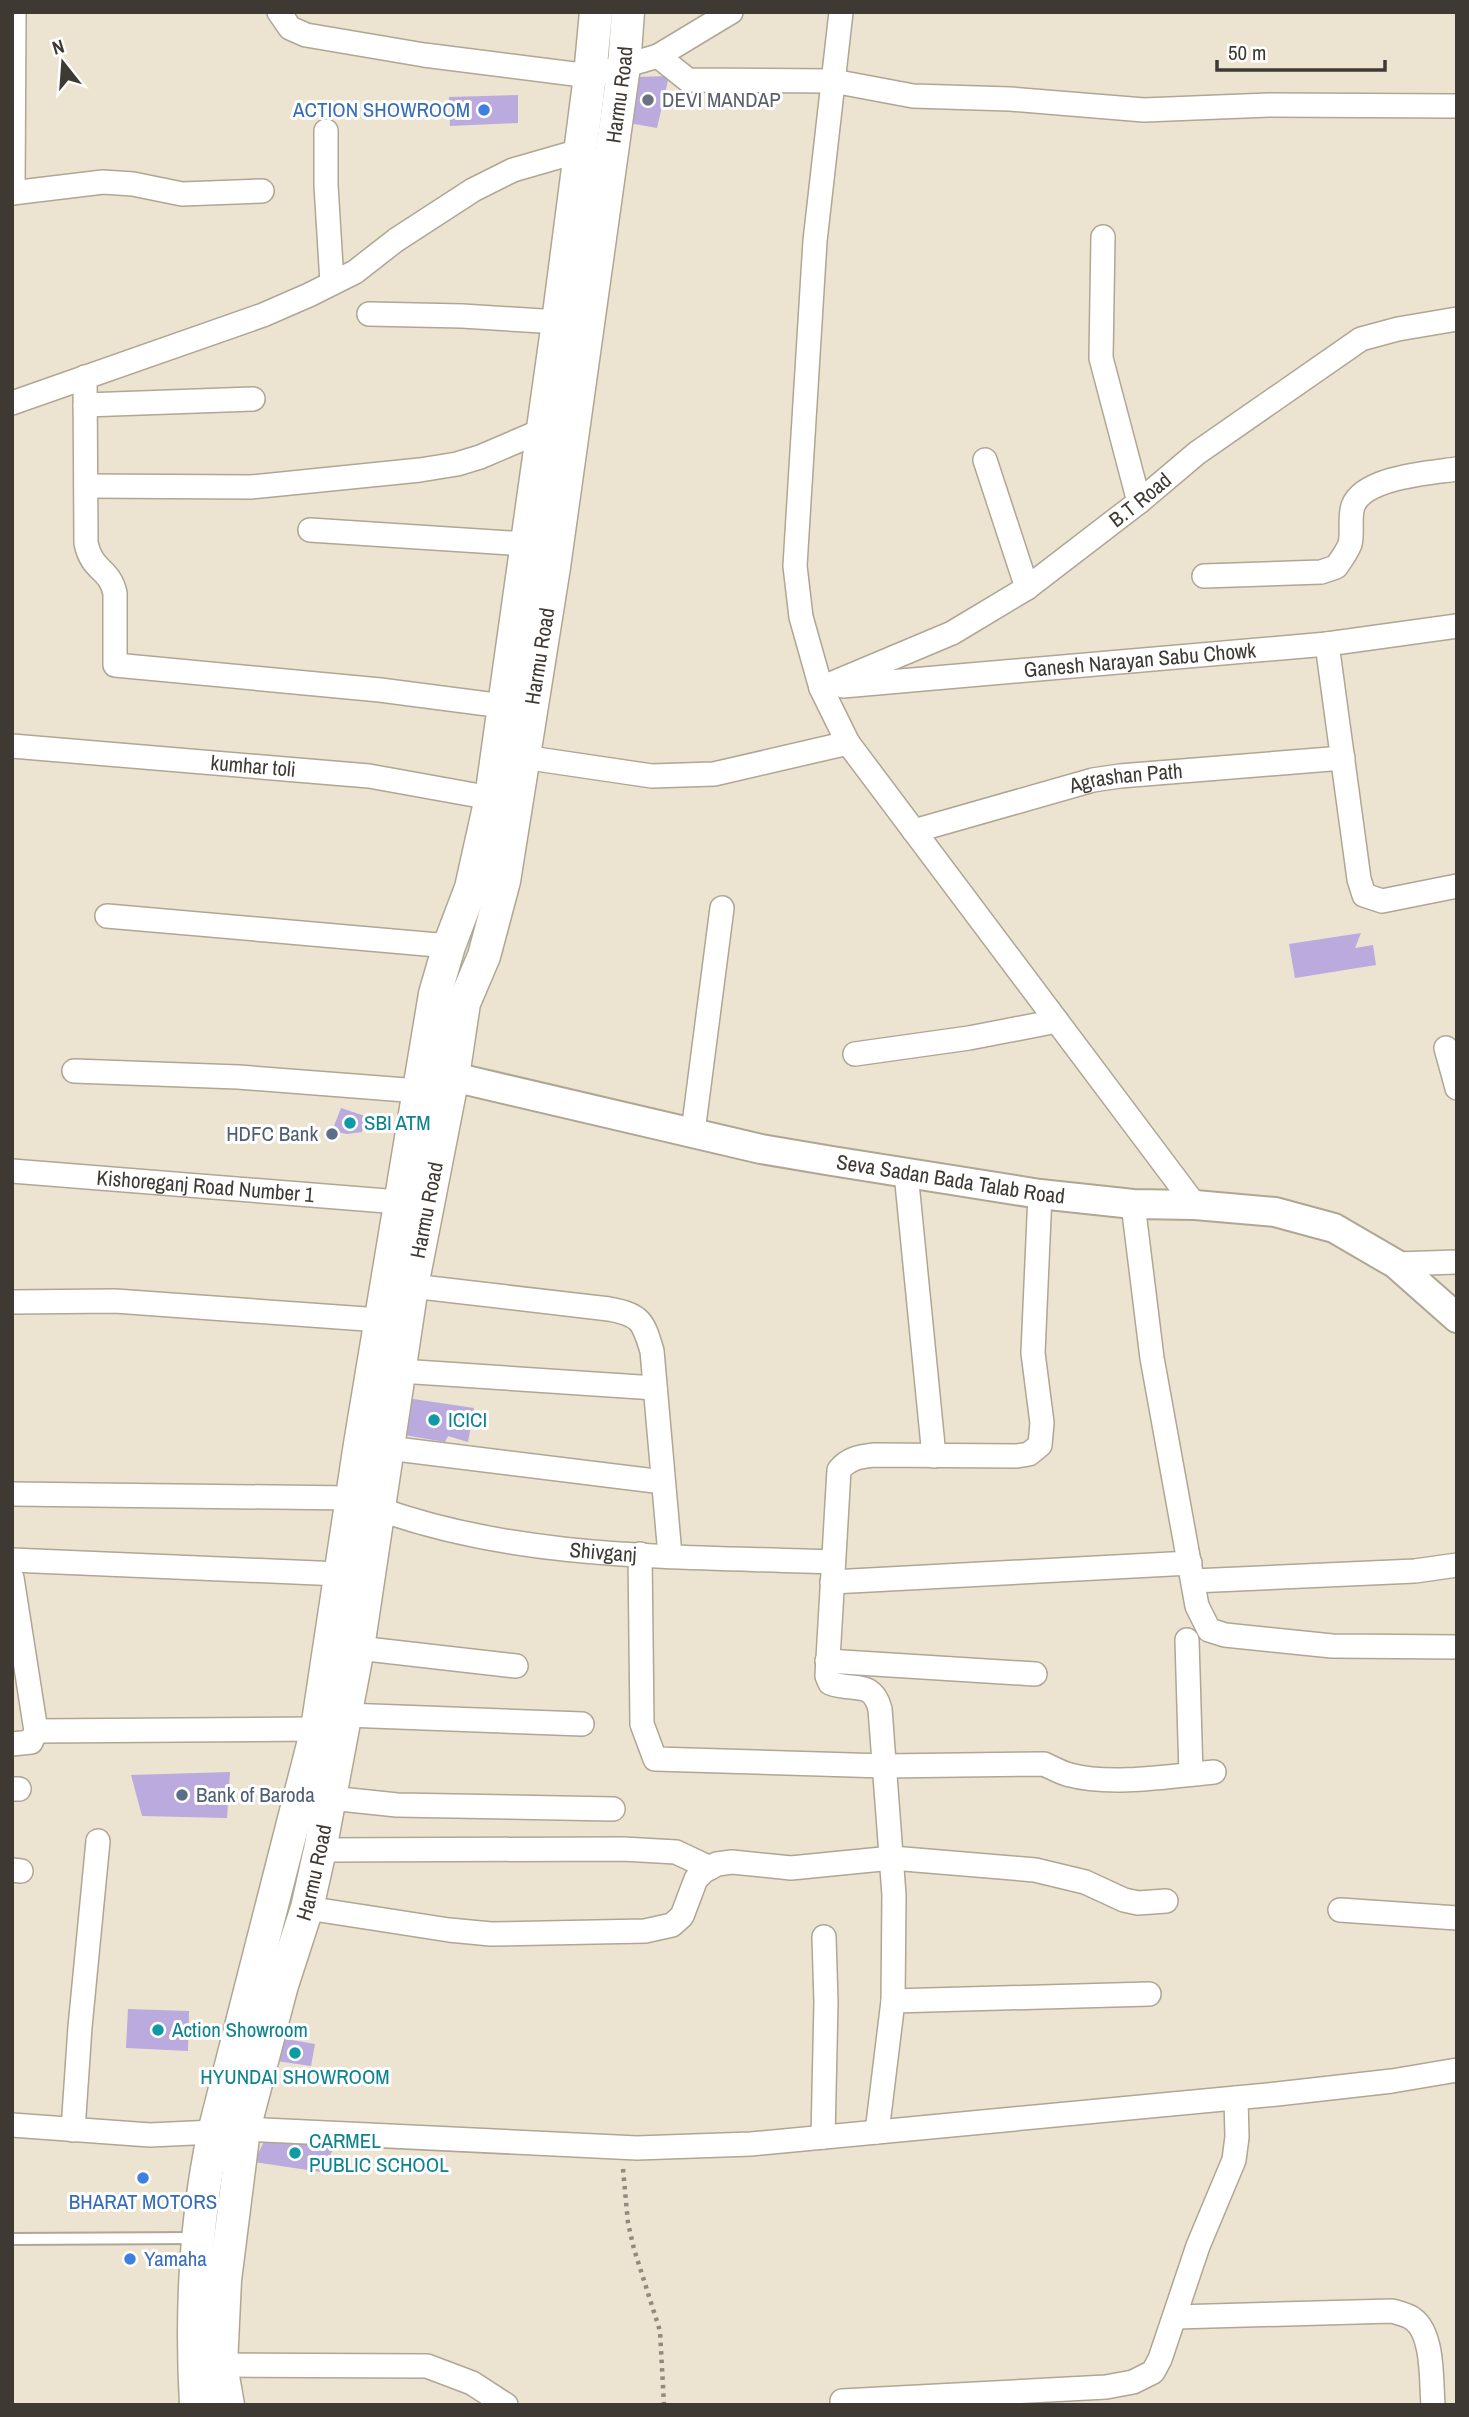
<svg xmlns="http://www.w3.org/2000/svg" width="1469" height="2417" viewBox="0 0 1469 2417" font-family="'Archivo Narrow',sans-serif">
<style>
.building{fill:#baaade}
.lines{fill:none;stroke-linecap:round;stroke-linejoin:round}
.service-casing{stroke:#afa694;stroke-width:14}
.minor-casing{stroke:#afa694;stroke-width:26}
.tertiary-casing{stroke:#afa694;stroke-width:32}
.secondary-casing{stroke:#afa694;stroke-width:35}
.path{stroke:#908a7d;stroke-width:4.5;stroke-dasharray:3.5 5;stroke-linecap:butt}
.service{stroke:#fff;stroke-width:10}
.minor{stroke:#fff;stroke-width:23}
.tertiary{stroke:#fff;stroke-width:28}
.secondary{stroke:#fff;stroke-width:32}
.worship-dot{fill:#6b7280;stroke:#fff;stroke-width:2.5}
.shop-dot{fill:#3f7fe0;stroke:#fff;stroke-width:2.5}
.culture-dot{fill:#0f9aa8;stroke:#fff;stroke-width:2.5}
.service-dot{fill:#5c6f8a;stroke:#fff;stroke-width:2.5}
.labels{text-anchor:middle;stroke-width:6;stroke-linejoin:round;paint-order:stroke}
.street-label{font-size:21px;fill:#3e3a33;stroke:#fff}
.worship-label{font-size:21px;fill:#5b616d;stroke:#fff;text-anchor:start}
.shop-label{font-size:21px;fill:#366cbe;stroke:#fff;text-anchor:end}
.culture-label{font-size:21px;fill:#0d838f;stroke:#fff;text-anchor:start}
.service-label{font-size:21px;fill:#4e5e75;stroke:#fff;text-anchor:end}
</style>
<rect width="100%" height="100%" fill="#ece3d0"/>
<path class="building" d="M669,76L657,128L629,123L636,77Z
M518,95V123L450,126L449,97Z
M1361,933L1355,948L1373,945L1376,965L1295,978L1289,944Z
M341,1108L365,1116L362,1132L347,1134L332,1131Z
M400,1397L474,1408L468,1442L448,1436L445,1442L393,1433Z
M230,1772L227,1818L142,1816L131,1775Z
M128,2009L189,2011L188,2051L126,2048Z
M280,2038L315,2044L311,2066L276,2061Z
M269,2131L336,2144L321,2172L254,2162Z"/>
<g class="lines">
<g class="service-casing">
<path id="service" d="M12,2239L195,2238"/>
</g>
<g class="minor-casing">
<g id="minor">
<path d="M279,12L290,28L306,35L424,55L590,76L658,56L731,12"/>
<path d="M841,12L815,241L795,566L801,617L821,688L848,743L1195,1205"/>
<path d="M658,56L688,80L833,81L913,96L1010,99L1144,110L1269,105L1457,106"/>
<path d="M326,131V185L332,283"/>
<path d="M12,193L103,182L133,184L182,194L262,191"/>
<path d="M13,193L14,12"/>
<path d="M1103,237L1101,358L1139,502"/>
<path d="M369,314L462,316L558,322"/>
<path d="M85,377L86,543C92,572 109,567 115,593V665L380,690L503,706"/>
<path d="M12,403L263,315L309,295L355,272L396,240L473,190L513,170L579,151"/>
<path d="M85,405L253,399"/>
<path d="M985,460L1027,588"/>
<path d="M86,486L251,487L420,470L457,464L480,457L543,430"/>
<path d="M310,530L527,544"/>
<path d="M1204,576L1321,572L1336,567C1341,560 1347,552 1350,544C1353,532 1349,518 1353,506C1364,477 1430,473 1457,469"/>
<path d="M1327,644L1359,879L1364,895L1382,901L1457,886"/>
<path id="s1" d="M843,686L1327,644L1457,626"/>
<path id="s2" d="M821,688L952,633L1027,588L1139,502L1197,453L1361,339L1398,329L1457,319"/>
<path id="s3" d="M12,746L369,776L491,798"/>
<path d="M523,757L652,776L714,774L848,743"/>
<path id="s4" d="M914,831L1093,780L1120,776L1343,758"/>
<path d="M107,916L449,946"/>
<path d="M1446,1048L1457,1088"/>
<path d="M855,1054L969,1038L1057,1021"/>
<path d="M74,1071L238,1077L419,1091"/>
<path d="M693,1132L722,908"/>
<path id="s5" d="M12,1171L399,1202"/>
<path d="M906,1173L934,1456"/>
<path d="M1133,1204L1152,1358L1197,1606L1209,1630L1225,1635L1332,1646L1457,1647"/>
<path d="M1396,1264L1457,1262"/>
<path d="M412,1286L609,1309C641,1315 643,1321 652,1351L670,1555"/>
<path d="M12,1302L115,1301L380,1320"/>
<path d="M400,1371L655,1388"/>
<path d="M388,1448L663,1482"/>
<path d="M12,1494L351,1498"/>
<path id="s6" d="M379,1509C524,1561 681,1556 833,1562"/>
<path d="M640,1554L642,1724L655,1759L884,1766L1044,1764C1053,1768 1061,1773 1070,1775C1111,1786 1171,1776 1214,1772"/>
<path d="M12,1560L340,1574"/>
<path d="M12,1578L36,1731L31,1742L12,1744"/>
<path d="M1193,1581L1415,1571L1457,1565"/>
<path d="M832,1582L1190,1563"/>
<path d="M1187,1640L1191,1774"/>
<path d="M358,1648L516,1666"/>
<path d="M827,1661L1035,1674"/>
<path d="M346,1715L582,1724"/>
<path d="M36,1731L317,1729"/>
<path d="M12,1789H19"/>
<path d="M330,1798L397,1805L613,1809"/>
<path d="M320,1850L623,1849L676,1852L710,1868"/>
<path d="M12,1870L21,1871"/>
<path d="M307,1908L449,1930L491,1934L645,1931L672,1925L682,1916L696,1879L704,1871L717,1864L732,1862L791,1868L892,1858L1035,1870L1085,1882L1124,1900L1138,1903L1166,1901"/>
<path d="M1340,1910L1457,1918"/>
<path d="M893,2001L1149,1994"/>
<path d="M12,2125L150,2135L214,2132"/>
<path d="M244,2129L637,2148L751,2144L1277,2094L1392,2081L1457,2070"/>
<path d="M73,2130L80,2027L98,1841"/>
<path d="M877,2132L893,2001L894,1895L880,1709C872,1679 853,1692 830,1683L827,1676L839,1470C849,1458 859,1457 874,1455L1017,1456L1029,1454L1040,1445L1042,1423L1033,1353L1040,1194"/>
<path d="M823,2137L826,2002L824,1937"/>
<path d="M1175,2317L1392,2311C1399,2313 1408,2315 1413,2319C1434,2334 1431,2382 1433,2405"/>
<path d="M221,2365L427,2366L472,2383L506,2405"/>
<path d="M842,2401L1106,2387L1133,2382L1153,2372L1160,2359L1198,2246L1234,2160L1237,2137L1236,2098"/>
</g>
</g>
<g class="tertiary-casing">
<g id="tertiary">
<path id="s7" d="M432,1072L761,1149L832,1161L1040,1194L1133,1204L1195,1205L1275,1212L1334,1228L1396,1264L1457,1318"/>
</g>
</g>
<g class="secondary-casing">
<g id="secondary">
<path d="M196,2405C191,2314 195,2221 214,2132L317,1729L360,1444L435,994L449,946L471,888L491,798L558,322L590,76L596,12"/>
<path id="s8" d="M228,2405L221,2365L225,2280L244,2129L282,1985L307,1908L320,1850L358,1648L412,1286L453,1076L464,1003L484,956L504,881L554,567L624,66L628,12"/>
</g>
</g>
<path class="path" d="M623,2169L628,2223L634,2249L660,2331L664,2405"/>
<use href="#service" class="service"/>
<use href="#minor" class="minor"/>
<use href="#tertiary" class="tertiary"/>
<use href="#secondary" class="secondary"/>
</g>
<circle class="worship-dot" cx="648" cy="100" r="7"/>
<g class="shop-dot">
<circle cx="484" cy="110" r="7"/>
<circle cx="143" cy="2178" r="7"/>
<circle cx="130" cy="2259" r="7"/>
</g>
<g class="culture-dot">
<circle cx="350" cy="1123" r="7"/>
<circle cx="434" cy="1420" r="7"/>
<circle cx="158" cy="2030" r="7"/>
<circle cx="295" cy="2053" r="7"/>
<circle cx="295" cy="2153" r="7"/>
</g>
<g class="service-dot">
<circle cx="332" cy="1134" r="7"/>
<circle cx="182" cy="1795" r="7"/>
</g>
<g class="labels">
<g class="street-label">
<text dy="7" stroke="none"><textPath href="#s8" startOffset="2350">Harmu Road</textPath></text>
<text dy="7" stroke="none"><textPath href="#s2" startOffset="373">B.T Road</textPath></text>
<text dy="7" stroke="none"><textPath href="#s8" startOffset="1783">Harmu Road</textPath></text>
<text dy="7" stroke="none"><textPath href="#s1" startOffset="298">Ganesh Narayan Sabu Chowk</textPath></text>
<text dy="7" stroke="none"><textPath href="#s3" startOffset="242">kumhar toli</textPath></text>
<text dy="7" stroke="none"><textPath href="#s4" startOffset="219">Agrashan Path</textPath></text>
<text dy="7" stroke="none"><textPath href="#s7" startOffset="530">Seva Sadan Bada Talab Road</textPath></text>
<text dy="7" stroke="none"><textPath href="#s5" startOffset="194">Kishoreganj Road Number 1</textPath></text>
<text dy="7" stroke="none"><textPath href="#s8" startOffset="1216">Harmu Road</textPath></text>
<text dy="7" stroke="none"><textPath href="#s6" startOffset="229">Shivganj</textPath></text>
<text dy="7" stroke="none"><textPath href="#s8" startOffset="544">Harmu Road</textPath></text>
</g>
<g class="worship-label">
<text x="662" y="107">DEVI MANDAP</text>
</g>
<g class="shop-label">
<text x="470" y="117">ACTION SHOWROOM</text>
<text x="143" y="2209" text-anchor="middle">BHARAT MOTORS</text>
<text x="144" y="2266" text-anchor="start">Yamaha</text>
</g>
<g class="culture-label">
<text x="364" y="1130">SBI ATM</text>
<text x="448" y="1427">ICICI</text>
<text x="172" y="2037">Action Showroom</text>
<text x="295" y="2084" text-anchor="middle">HYUNDAI SHOWROOM</text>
<text x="309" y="2148">CARMEL<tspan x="309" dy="24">PUBLIC SCHOOL</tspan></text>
</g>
<g class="service-label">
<text x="318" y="1141">HDFC Bank</text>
<text x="196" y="1802" text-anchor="start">Bank of Baroda</text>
</g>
</g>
<rect width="1469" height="2417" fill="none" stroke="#3e3a33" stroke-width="28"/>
<g transform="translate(63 63) rotate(343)" stroke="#ffffff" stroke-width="5" paint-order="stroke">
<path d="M0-5L12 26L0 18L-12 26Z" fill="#3e3a33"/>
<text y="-10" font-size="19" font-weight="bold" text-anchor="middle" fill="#3e3a33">N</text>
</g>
<path d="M1217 60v10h168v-10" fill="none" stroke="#3e3a33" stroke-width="3.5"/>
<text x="1228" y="60" font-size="21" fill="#3e3a33" stroke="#ffffff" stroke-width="5" paint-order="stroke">50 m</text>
</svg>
